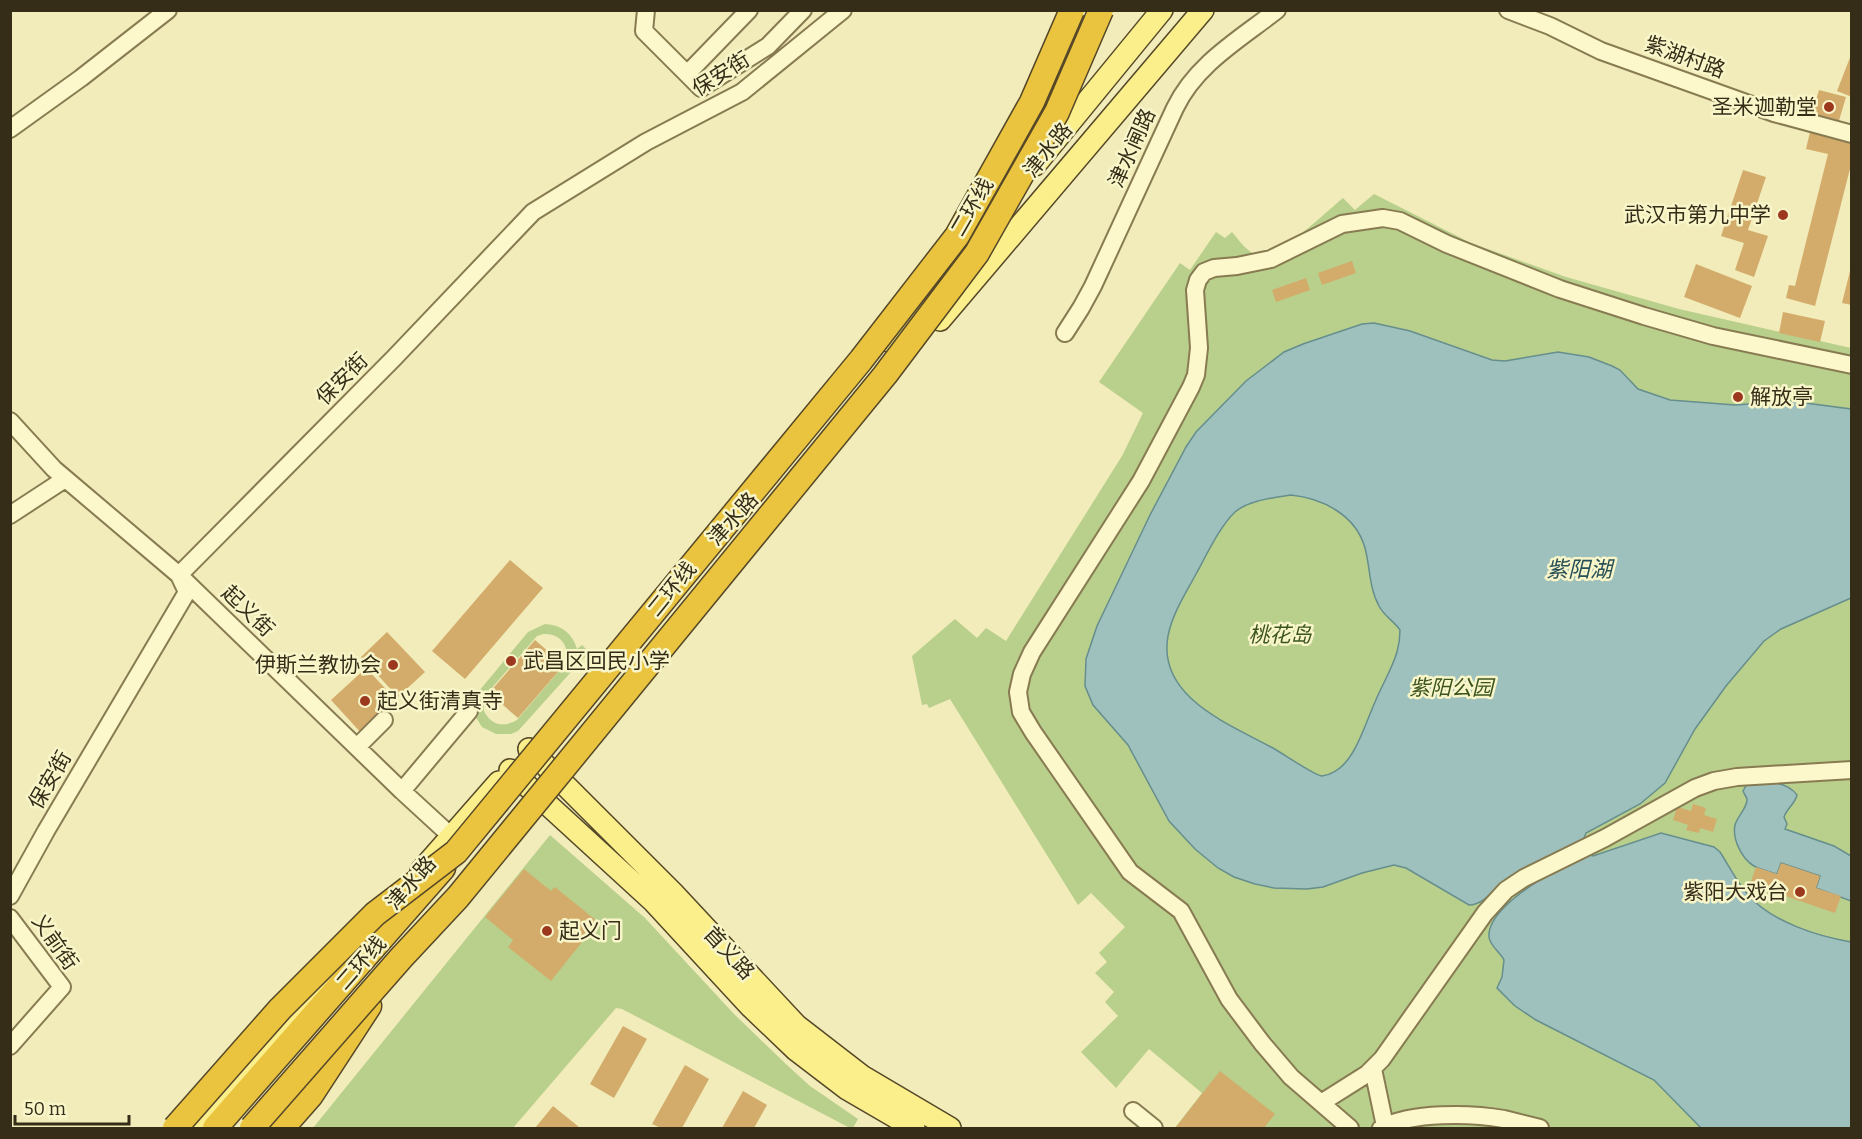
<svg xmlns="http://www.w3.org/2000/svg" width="1862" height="1139" viewBox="0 0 1862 1139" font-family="Bitter,'Noto Sans SC',serif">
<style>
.green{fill:#b9cf8c;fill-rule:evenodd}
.water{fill:#9ec1be;stroke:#658e8d;stroke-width:1.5;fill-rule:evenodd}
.building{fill:#d3ac6b}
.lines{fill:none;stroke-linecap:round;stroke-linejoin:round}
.minor-casing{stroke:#887b52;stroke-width:20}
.major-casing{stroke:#554728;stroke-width:24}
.highway-casing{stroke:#554728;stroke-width:27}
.minor{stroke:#fcf8cc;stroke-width:16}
.major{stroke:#faef8b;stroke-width:21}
.highway{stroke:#eac43f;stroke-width:24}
.highway-bridge-casing{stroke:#554728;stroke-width:27;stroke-linecap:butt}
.highway-bridge{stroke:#eac43f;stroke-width:24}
.poi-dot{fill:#9c381e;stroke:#f8f5c9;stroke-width:2}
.labels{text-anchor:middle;stroke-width:5;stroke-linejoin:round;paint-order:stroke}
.street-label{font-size:21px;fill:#362d19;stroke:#f8f5c9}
.poi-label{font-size:21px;fill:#362d19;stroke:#f8f5c9;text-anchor:end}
.park-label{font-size:21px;font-style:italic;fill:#3b541e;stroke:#f8f5c9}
.water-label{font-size:22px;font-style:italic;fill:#275057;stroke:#f8f5c9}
</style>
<rect width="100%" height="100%" fill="#f1ecb9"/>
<path class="green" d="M1374,194L1471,243L1566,277L1679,309L1851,348V1128H1175L1202,1093L1149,1049L1116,1088L1081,1052L1118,1016L1105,1002L1114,992L1095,973L1107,962L1099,953L1125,927L1091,893L1078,905L950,699L929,708L927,704L922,705L912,656L955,619L977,638L986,628L1006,641L1122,456L1143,413L1099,382L1180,263L1190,270L1216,232L1225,238L1232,232C1238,239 1250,256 1261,256C1282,255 1326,212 1343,198L1355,210Z
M545,624C562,625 572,633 577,649L582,645L589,652L518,731L511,734H496L482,727L473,713L474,697L528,632ZM543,634C561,633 571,647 565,664L517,720C503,728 491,725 484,711V697L537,636Z
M550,835L645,918L734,1014L788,1066L810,1086L858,1119L853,1128H850L622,1009L616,1008L513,1128H313Z"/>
<path class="water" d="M1374,323L1410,331L1492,360L1505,361L1558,352L1589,357L1612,366L1620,370L1638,389L1670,400L1735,405L1790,401L1851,409V598L1781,629L1764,641L1726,686L1695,729L1665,783L1640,804L1586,833L1582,843L1587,854L1593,856L1661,833L1714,847L1720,852C1729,866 1737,882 1748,895C1772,922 1817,936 1851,942V1128H1701L1654,1080L1536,1020L1515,1006L1497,988L1502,977L1504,960C1500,952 1490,946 1489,937C1487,912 1531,886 1549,873C1540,872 1528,870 1520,872C1500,877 1490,904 1469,905L1406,868L1394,865L1362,873L1323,887L1307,889L1274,888L1255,884L1234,877L1218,868L1195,849L1169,821L1128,745L1093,705L1085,686L1086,659L1097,626L1150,515L1186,447L1196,432L1246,381L1284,352L1303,344L1362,324ZM1291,495C1322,498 1356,515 1365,548C1370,566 1369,588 1379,606C1384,616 1394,621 1400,630C1400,637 1399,645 1397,652C1392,669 1382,685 1375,702C1367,720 1358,749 1345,763C1340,769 1331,775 1322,776C1315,776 1281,752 1271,747C1229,724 1157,697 1168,636C1172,614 1186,593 1196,574C1206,556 1220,526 1235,512C1249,500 1273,498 1291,495Z
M1748,782C1764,782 1786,780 1797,795C1795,804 1787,808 1784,817L1787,824L1785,829L1834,846L1851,856V901L1816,888L1820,876L1781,863L1777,874C1770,872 1761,870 1754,866C1742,859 1732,839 1735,825C1737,817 1748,807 1747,799C1746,796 1744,794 1743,791Z"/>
<path class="building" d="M1851,55H1852V97L1837,91Z
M1819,90L1846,97L1838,124L1811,117Z
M1810,132L1852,143V161L1815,306L1786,298L1789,285L1795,286L1828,154L1806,149Z
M1743,170L1766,177L1748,230L1768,236L1754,277L1735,270L1744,243L1721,236Z
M1352,261L1356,273L1322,285L1318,273Z
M1696,264L1752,286L1740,318L1684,297Z
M1851,267H1852V305L1842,303Z
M1306,278L1310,290L1276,302L1272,290Z
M1783,312L1825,321L1820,342L1779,333Z
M1734,391L1744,394L1741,403L1732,401Z
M510,560L543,588L465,679L432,651Z
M387,632L425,672L398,697L361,657Z
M535,640L564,665L518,718L489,693Z
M366,668L398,702L363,735L331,700Z
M1693,804L1706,808L1704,815L1717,819L1713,832L1700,828L1699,833L1686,830L1688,825L1673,820L1677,807L1691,811Z
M1781,863L1820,876L1816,888L1841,896L1835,913L1750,884L1756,867L1777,874Z
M524,869L551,891L555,887L598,922L551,981L508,947L513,940L485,917Z
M623,1026L647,1039L614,1098L590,1084Z
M685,1065L709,1079L682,1128H661L652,1124Z
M1220,1071L1275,1114L1264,1128H1175Z
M743,1091L767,1105L754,1128H722Z
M553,1106L579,1127L578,1128H535Z"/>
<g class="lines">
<g class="minor-casing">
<path id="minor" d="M646,10L644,31L687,74L749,10
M1508,10L1550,26L1601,51L1774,113L1852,134
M687,74L701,88L768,46L803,10
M10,129L81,78L168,10
M1065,333L1081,308L1093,286L1175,108C1196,64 1240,39 1277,10
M10,421L54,469L179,575L402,791L451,836
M10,515L65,479
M357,747L384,720
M402,791L469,711
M10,896L46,831L187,592L179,575L394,358L533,212L646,142L742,92L843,10
M10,918L62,987L10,1046
M1373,1069L1385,1126
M1321,1103L1367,1074L1382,1059L1485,913L1506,890L1524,878L1605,838L1695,788L1714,781L1737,777L1852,770
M1133,1111L1154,1128
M1350,1128L1291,1077L1262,1043L1229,999L1181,911L1130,872L1033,732L1021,712L1018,692L1022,674L1032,652L1141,481L1191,387L1196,375L1199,348L1195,290L1198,280L1204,272L1214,268L1237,266L1271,259L1342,224L1383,218L1400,221L1447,244L1560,289L1644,316L1713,336L1852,365
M1381,1128C1412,1112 1470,1113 1504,1119C1516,1122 1528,1125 1540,1128"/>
</g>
<g class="major-casing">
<path id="major" d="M1035,165L1162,10
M940,320L1203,10
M889,341L962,255
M529,749L673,893L796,1025L862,1076L950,1128
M510,770L654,902L751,1007L796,1050L847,1089L914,1128
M421,871L499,782
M199,1128L353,950"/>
</g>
<g class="highway-casing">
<path id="highway" d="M215,1128L443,868
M282,1128L311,1095L369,1006"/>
</g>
<use href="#minor" class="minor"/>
<use href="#major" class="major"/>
<use href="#highway" class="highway"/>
<g class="highway-bridge-casing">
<path id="highway-bridge" d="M175,1128L280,1009L375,914L456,852L861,360L957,236L1032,102L1072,10
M252,1128L401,958L458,897L885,375L977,253L1057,112L1101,10"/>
</g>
<use href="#highway-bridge" class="highway-bridge"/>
</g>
<g class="poi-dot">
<circle cx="1829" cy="107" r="6"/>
<circle cx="1783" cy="215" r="6"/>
<circle cx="1738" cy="397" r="6"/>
<circle cx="511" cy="661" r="6"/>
<circle cx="393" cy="665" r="6"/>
<circle cx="365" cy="701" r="6"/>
<circle cx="1800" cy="892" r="6"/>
<circle cx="547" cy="931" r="6"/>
</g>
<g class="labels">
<g class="street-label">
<text transform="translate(1685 57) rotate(20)" y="7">紫湖村路</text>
<text transform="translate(721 74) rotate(-32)" y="7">保安街</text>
<text transform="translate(1132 148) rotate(-66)" y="7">津水闸路</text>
<text transform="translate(1048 150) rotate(-51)" y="7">津水路</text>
<text transform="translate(972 207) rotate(-60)" y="7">二环线</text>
<text transform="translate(342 379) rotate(-45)" y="7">保安街</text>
<text transform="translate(733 519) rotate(-48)" y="7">津水路</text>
<text transform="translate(672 589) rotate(-51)" y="7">二环线</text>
<text transform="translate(248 611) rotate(44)" y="7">起义街</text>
<text transform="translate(50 780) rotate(-60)" y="7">保安街</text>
<text transform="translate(411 883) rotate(-49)" y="7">津水路</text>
<text transform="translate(55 942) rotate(55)" y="7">义前街</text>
<text transform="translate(729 953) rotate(47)" y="7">首义路</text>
<text transform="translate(361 963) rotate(-49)" y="7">二环线</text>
</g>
<g class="poi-label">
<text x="1817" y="114">圣米迦勒堂</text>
<text x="1771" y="222">武汉市第九中学</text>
<text x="1750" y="404" text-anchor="start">解放亭</text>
<text x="523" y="668" text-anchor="start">武昌区回民小学</text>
<text x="381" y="672">伊斯兰教协会</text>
<text x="377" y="708" text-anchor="start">起义街清真寺</text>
<text x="1788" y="899">紫阳大戏台</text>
<text x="559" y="938" text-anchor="start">起义门</text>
</g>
<g class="park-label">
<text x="1280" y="642">桃花岛</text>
<text x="1451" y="695">紫阳公园</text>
</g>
<g class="water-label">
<text x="1579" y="577">紫阳湖</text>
</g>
</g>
<rect width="1862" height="1139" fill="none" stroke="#362d19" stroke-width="24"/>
<path d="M15 1115v9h114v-9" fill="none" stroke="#362d19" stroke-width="3"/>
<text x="24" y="1115" font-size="18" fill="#362d19" stroke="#f8f5c9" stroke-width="4.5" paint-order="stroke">50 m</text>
</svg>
